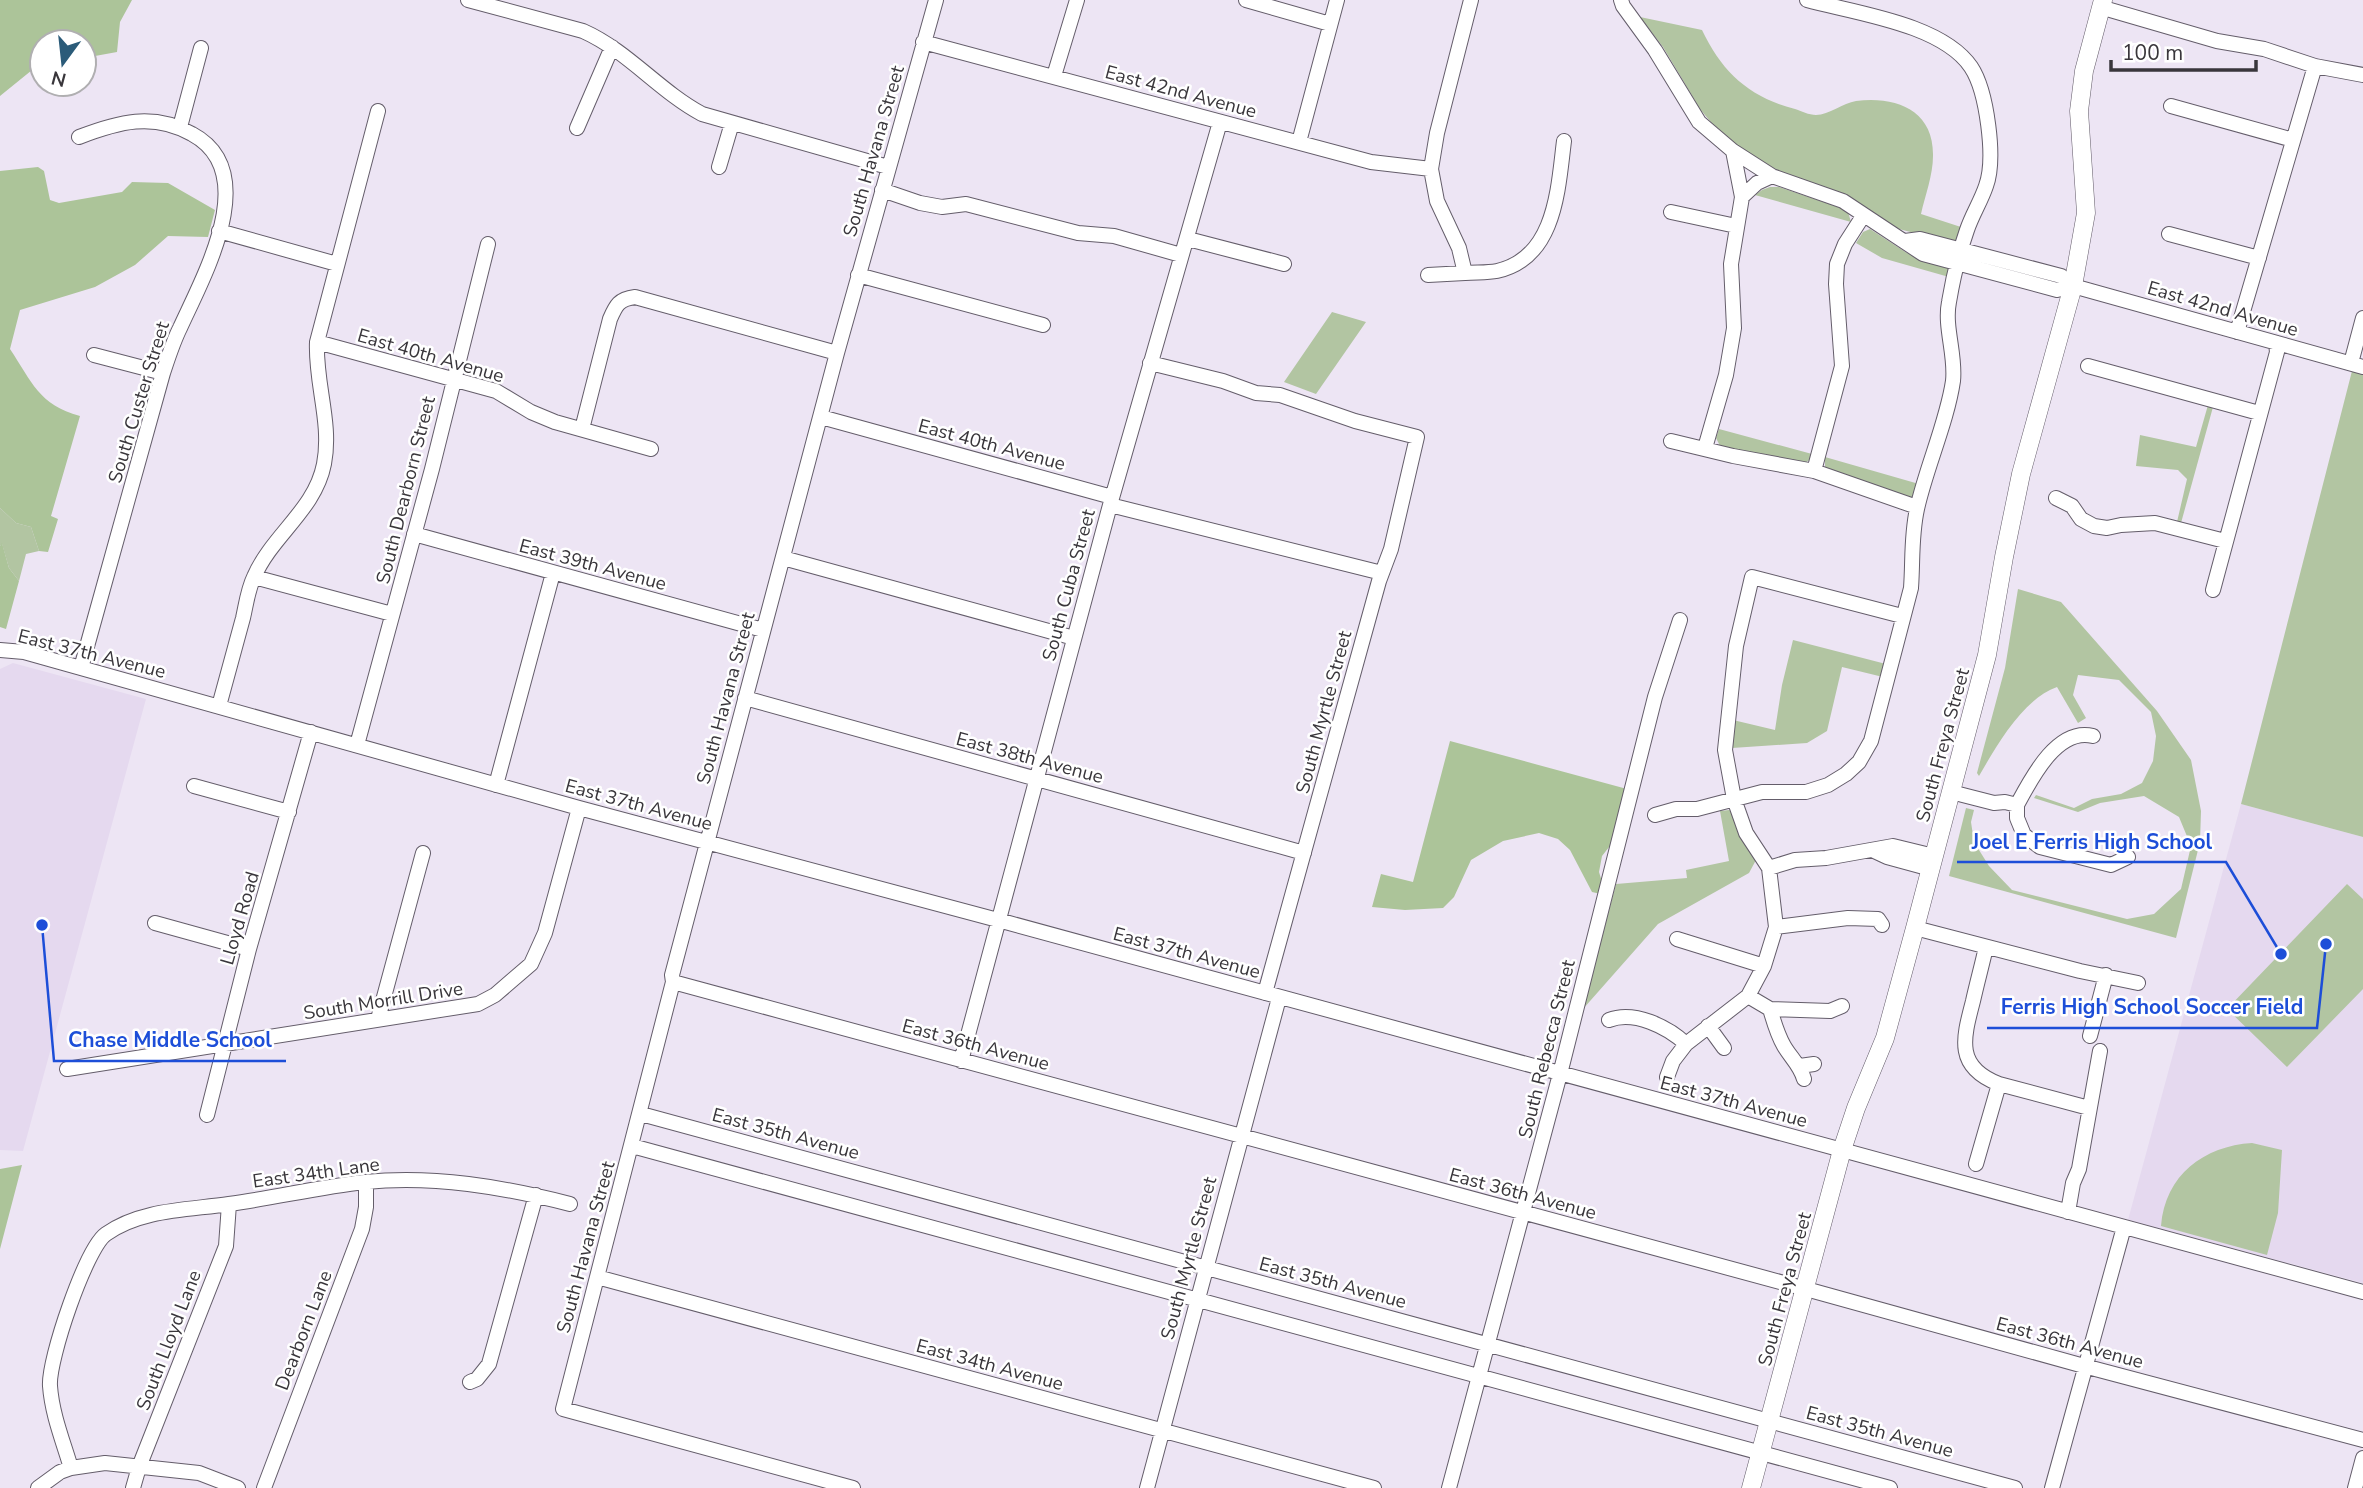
<svg xmlns="http://www.w3.org/2000/svg" width="2363" height="1488" viewBox="0 0 2363 1488" font-family="'Nunito Sans',sans-serif">
<style>
.built{fill:#e5d9ef}
.green{fill:#b2c5a2}
.forest{fill:#acc499}
.lines{fill:none;stroke-linecap:round;stroke-linejoin:round}
.minor-casing{stroke:#645d6a;stroke-width:16}
.major-casing{stroke:#645d6a;stroke-width:19}
.minor{stroke:#fff;stroke-width:14}
.major{stroke:#fff;stroke-width:18}
.labels{text-anchor:middle;stroke-width:5;stroke-linejoin:round;paint-order:stroke}
.street-label{font-size:19px;fill:#39363b;stroke:#fff}
.leader{fill:none;stroke:#1d4ed8;stroke-width:2.5}
.callout-dot{fill:#1d4ed8;stroke:#fff;stroke-width:2.5}
.callout-label{font-size:21px;text-anchor:middle;font-weight:bold;fill:#1d4ed8;stroke:#fff;stroke-width:5;stroke-linejoin:round;paint-order:stroke}
</style>
<rect width="100%" height="100%" fill="#ede5f4"/>
<path class="built" d="M13,663L146,699L23,1151L0,1150V669Z
M2241,804L2363,837V1283L2128,1220Z"/>
<path class="green" d="M1640,17L1702,30C1722,72 1749,97 1795,109C1801,111 1809,115 1816,115C1829,115 1843,103 1856,101C1896,96 1934,110 1933,156C1933,175 1925,196 1921,214L1964,228L1958,241L1952,243L1899,229L1780,173L1734,144L1714,126L1700,109L1663,47Z
M1770,187H1779L1841,208L1848,212L1851,222L1755,195L1762,190Z
M1870,229L1907,253L1947,266L1950,269L1949,277L1882,258L1856,243L1863,232Z
M1332,312L1366,322L1316,394L1284,382Z
M2352,371L2363,374V837L2241,804Z
M2208,405L2213,407L2181,523L2177,522L2187,479L2178,470L2136,466L2140,435L2196,447Z
M1719,429L1812,454L1811,459L1805,463L1720,446L1716,438Z
M1825,457L1919,484L1913,497L1908,498L1825,467Z
M0,508L16,523L31,527L39,551L26,554L19,581L9,568L2,544L0,546Z
M2018,589L2061,602L2157,711L2191,760L2201,811L2200,842L2176,938L1949,876L1966,808L1974,810L1971,822L1974,842L1989,866L2012,890L2127,919L2154,914L2181,889L2191,846L2179,817L2144,796L2100,803L2078,812L2034,798L2036,795L2074,808L2092,799L2121,794L2142,783L2153,761L2156,736L2151,712L2119,680L2078,675L2073,695L2086,718L2078,723L2057,687C2023,699 1997,745 1979,776L1977,773L2005,668Z
M1793,640L1886,664L1883,677L1842,667L1827,731L1807,743L1732,748L1733,720L1775,730L1782,685Z
M1729,810L1733,812L1756,860L1749,873L1658,924L1583,1009L1616,884L1687,878L1686,870L1729,861L1720,811Z
M2347,884L2363,899V989L2287,1067L2227,1009Z
M2252,1143L2282,1150L2278,1213L2267,1255L2161,1226C2165,1175 2204,1146 2252,1143Z"/>
<path class="forest" d="M0,0H132L120,22L117,52L84,58V42H42V65L37,66L0,96Z
M38,167L44,171L50,200L59,203L122,192L132,182L168,183L215,210L208,237L168,236L135,265L95,287L20,310L10,349C32,382 39,405 80,416L51,516L58,519L48,552L39,551L31,527L16,523L0,508V171Z
M2,543L9,568L19,581L6,629L0,627V546Z
M1450,741L1627,789L1613,842L1602,856L1599,872L1603,885L1601,894L1592,892L1570,850L1558,839L1539,833L1503,841L1471,860L1454,897L1443,908L1405,910L1372,907L1381,874L1413,882Z
M22,1165L0,1249V1169Z"/>
<g class="lines">
<g class="minor-casing">
<path id="minor" d="M468,0L583,31C628,51 659,91 702,114L888,167
M1246,0L1330,24
M1621,0L1623,6L1655,50L1699,122L1733,151L1772,176L1843,201L1923,254L2057,290L2073,286
M2100,7L2217,41L2264,49L2315,66L2363,75
M923,42L1371,162L1431,169
M1054,76L1077,0
M2171,106L2293,140
M180,127L201,48
M577,128L612,47
M79,137C118,122 153,112 192,134C263,172 203,277 180,328C173,342 168,358 163,373L81,668
M1299,142L1337,0
M719,167L732,123
M882,190L920,203L942,207L966,204L1078,233L1114,236L1181,255
M1742,197L1757,183L1772,176
M1671,212L1736,226
M219,231L337,264
M2169,234L2259,258
M1188,239L1284,264
M1905,241L1920,239L2061,276L2073,286L2363,367
M1465,273C1475,272 1487,273 1497,271C1556,258 1558,188 1564,141
M858,275L1043,325
M1428,275L1465,273L1459,248L1437,201L1431,169L1437,133L1471,0
M2237,332L2315,66
M317,342L496,391L531,412L555,422L651,449
M94,355L163,373
M1150,363L1223,381L1256,393L1280,395L1355,421L1417,437L1391,549L1379,581L1265,993
M2351,363L2363,318
M2088,366L2259,413
M821,417L1112,497
M582,429L610,319C616,305 619,299 635,297L837,353
M1671,441L1733,456L1814,471L1917,507
M1705,448L1726,375L1734,328L1731,264L1742,197L1733,151
M1814,471L1842,366L1836,284L1837,264L1845,244L1863,216
M2056,498L2072,506L2081,519L2094,526L2107,528L2121,525L2155,523L2225,541
M1110,505L1382,573
M414,534L763,630
M783,558L1074,638
M254,577L392,614
M2213,590L2277,352L2276,343
M0,650L24,652L579,808L1009,923L2363,1292
M745,698L1304,853
M219,706C227,677 235,647 243,618C246,605 248,589 254,577C272,535 315,510 324,464C332,423 315,383 317,342L378,111
M357,745L432,469L488,244
M496,785L553,573
M194,786L289,812
M1951,792L1994,803L2005,802L2017,805V818L2024,835L2040,847L2111,865L2128,857
M2017,805C2031,779 2057,727 2093,736
M1655,815L1676,809H1697L1762,792H1806L1828,785L1846,774L1859,762L1871,741L1911,588C1913,561 1911,536 1917,509C1926,468 1947,422 1953,381C1956,355 1944,327 1949,302C1953,278 1959,253 1967,230C1972,215 1981,201 1986,186C1996,159 1987,91 1971,67C1942,24 1855,13 1807,0
M1872,850L1887,857L1931,869
M1769,868L1795,860L1826,858L1893,846L1934,856
M155,923L249,949
M1776,927L1848,918L1878,919L1882,925
M1915,928L2080,971L2138,983
M1677,939L1764,966
M1986,947C1982,965 1977,983 1973,1001C1963,1039 1955,1067 1999,1084L2089,1108
M673,982L1806,1289L2084,1366L2363,1440
M1748,996L1770,1009C1774,1022 1777,1034 1784,1046C1791,1058 1800,1065 1804,1079
M1770,1009L1830,1011L1842,1006
M378,1019L423,853
M1609,1020C1634,1010 1668,1027 1686,1044
M1708,1026L1724,1048
M2090,1036L2106,975
M961,1061L1110,505L1220,122
M1800,1066L1814,1064
M67,1069L478,1004L495,995L531,964L545,933L579,808
M1667,1077L1673,1061L1686,1044L1748,996L1764,966L1776,927L1769,868L1746,833L1734,799L1725,750L1736,646L1752,577L1902,616
M641,1114L2015,1488
M207,1115L249,949L311,732
M632,1146L1890,1488
M1976,1164L1999,1084
M2068,1212L2073,1183L2079,1169L2100,1051
M597,1277L1374,1488
M470,1382L477,1379L489,1364L536,1195
M71,1468C63,1441 52,1414 50,1386C48,1360 86,1248 106,1234C141,1209 189,1210 229,1204C274,1198 319,1187 365,1182C434,1175 503,1187 570,1204
M38,1488L60,1472L71,1468L105,1463L199,1473L238,1488
M133,1488L139,1467L226,1246L229,1204
M264,1488L362,1229L366,1207V1182
M853,1488L563,1409L673,982L672,975L837,353L936,0
M1147,1488L1279,998
M1449,1488L1560,1074L1655,697L1680,620
M2052,1488L2124,1227
M2355,1488L2363,1458"/>
</g>
<g class="major-casing">
<path id="major" d="M1751,1488L1842,1150L1856,1108L1885,1038L1915,928L1987,655L2004,557L2021,474L2073,286L2086,213L2079,111L2084,71L2103,0"/>
</g>
<use href="#minor" class="minor"/>
<use href="#major" class="major"/>
</g>
<g class="labels">
<g class="street-label">
<text transform="translate(1181 91) rotate(15)" y="7">East 42nd Avenue</text>
<text transform="translate(873 151) rotate(-74)" y="7">South Havana Street</text>
<text transform="translate(2223 308) rotate(16)" y="7">East 42nd Avenue</text>
<text transform="translate(431 355) rotate(16)" y="7">East 40th Avenue</text>
<text transform="translate(138 402) rotate(-73)" y="7">South Custer Street</text>
<text transform="translate(992 444) rotate(15)" y="7">East 40th Avenue</text>
<text transform="translate(405 490) rotate(-76)" y="7">South Dearborn Street</text>
<text transform="translate(593 564) rotate(15)" y="7">East 39th Avenue</text>
<text transform="translate(1068 585) rotate(-75)" y="7">South Cuba Street</text>
<text transform="translate(92 653) rotate(14)" y="7">East 37th Avenue</text>
<text transform="translate(725 698) rotate(-75)" y="7">South Havana Street</text>
<text transform="translate(1323 712) rotate(-75)" y="7">South Myrtle Street</text>
<text transform="translate(1942 745) rotate(-75)" y="7">South Freya Street</text>
<text transform="translate(1030 757) rotate(15)" y="7">East 38th Avenue</text>
<text transform="translate(639 804) rotate(15)" y="7">East 37th Avenue</text>
<text transform="translate(239 918) rotate(-74)" y="7">Lloyd Road</text>
<text transform="translate(1187 952) rotate(15)" y="7">East 37th Avenue</text>
<text transform="translate(383 1000) rotate(-9)" y="7">South Morrill Drive</text>
<text transform="translate(976 1044) rotate(15)" y="7">East 36th Avenue</text>
<text transform="translate(1546 1049) rotate(-76)" y="7">South Rebecca Street</text>
<text transform="translate(1734 1101) rotate(15)" y="7">East 37th Avenue</text>
<text transform="translate(786 1133) rotate(15)" y="7">East 35th Avenue</text>
<text transform="translate(316 1172) rotate(-8)" y="7">East 34th Lane</text>
<text transform="translate(1523 1193) rotate(15)" y="7">East 36th Avenue</text>
<text transform="translate(585 1247) rotate(-75)" y="7">South Havana Street</text>
<text transform="translate(1188 1258) rotate(-75)" y="7">South Myrtle Street</text>
<text transform="translate(1333 1282) rotate(15)" y="7">East 35th Avenue</text>
<text transform="translate(1784 1289) rotate(-75)" y="7">South Freya Street</text>
<text transform="translate(303 1330) rotate(-69)" y="7">Dearborn Lane</text>
<text transform="translate(168 1340) rotate(-69)" y="7">South Lloyd Lane</text>
<text transform="translate(2070 1342) rotate(15)" y="7">East 36th Avenue</text>
<text transform="translate(990 1364) rotate(15)" y="7">East 34th Avenue</text>
<text transform="translate(1880 1431) rotate(15)" y="7">East 35th Avenue</text>
</g>
</g>
<path class="leader" d="M2281 954L2226 862H1957M2326 944L2317 1028H1987M42 925L54 1061H286"/>
<g class="callout-dot">
<circle cx="2281" cy="954" r="7"/>
<circle cx="2326" cy="944" r="7"/>
<circle cx="42" cy="925" r="7"/>
</g>
<g class="callout-label">
<text x="2092" y="849">Joel E Ferris High School</text>
<text x="2152" y="1014">Ferris High School Soccer Field</text>
<text x="170" y="1047">Chase Middle School</text>
</g>
<g transform="translate(63 63) rotate(195)"><circle r="33" fill="#ffffff" stroke="#b0afb1" stroke-width="2"/>
<path d="M0-5L12 26L0 18L-12 26Z" fill="#2b5b79"/>
<text y="-10" font-size="19" font-weight="bold" text-anchor="middle" fill="#39363b">N</text>
</g>
<path d="M2111 60v10h145v-10" fill="none" stroke="#39363b" stroke-width="3.5"/>
<text x="2122" y="60" font-size="21" fill="#39363b" stroke="#ffffff" stroke-width="5" paint-order="stroke">100 m</text>
</svg>
